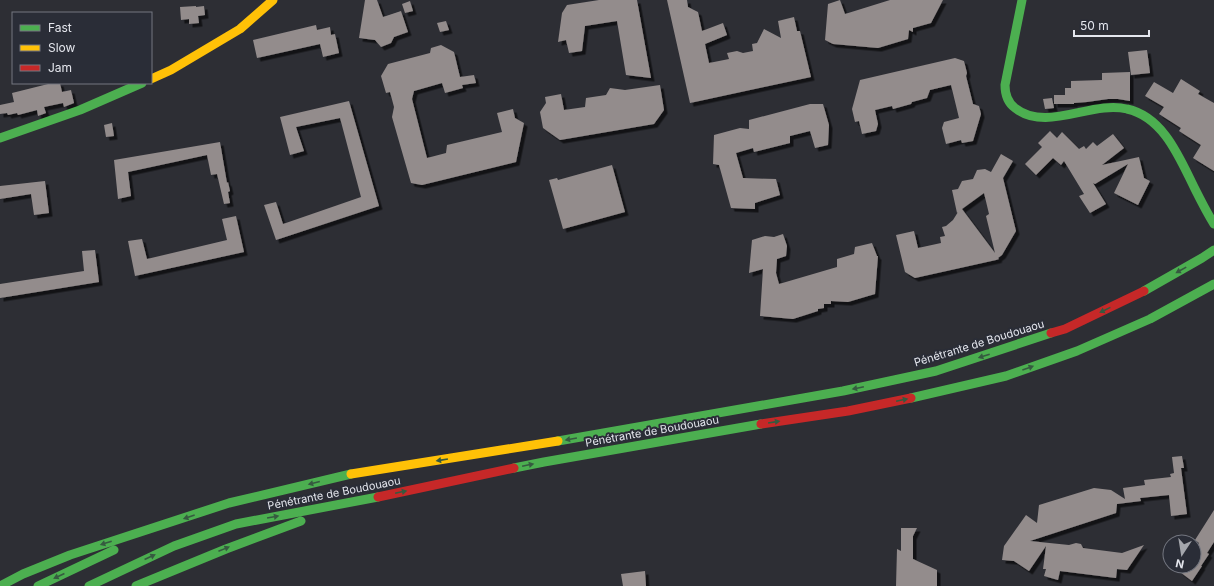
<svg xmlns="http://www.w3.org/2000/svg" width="1214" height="586" viewBox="0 0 1214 586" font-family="Inter,sans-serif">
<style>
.building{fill:#938c8c;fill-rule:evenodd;filter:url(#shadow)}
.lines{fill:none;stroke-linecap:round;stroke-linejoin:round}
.fast{stroke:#4caf50;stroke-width:9}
.slow{stroke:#ffc107;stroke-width:9}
.jam{stroke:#c62828;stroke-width:9}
.oneway{fill:#365a40}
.labels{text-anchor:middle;stroke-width:4;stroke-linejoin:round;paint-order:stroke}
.street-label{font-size:11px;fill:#e4e6ed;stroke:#2a2d37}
</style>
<defs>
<filter id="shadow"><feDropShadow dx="3.5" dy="3.5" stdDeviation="0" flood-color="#0009"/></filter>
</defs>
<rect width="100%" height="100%" fill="#2d2e34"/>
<path class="building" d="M365,0H377L383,17L401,11L408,32L394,37L391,43L381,47L375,40L359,38Z
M599,0H637L651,78L626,75L617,21L585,26L582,51L569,53L566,40L558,42L562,13L567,5Z
M667,0H687L688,7L698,12L702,31L723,23L727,35L705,44L709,63L729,59L727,53L737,51L743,53L753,51L752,44L757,43L764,29L781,38L778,21L794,17L797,31H800L811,77L690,103Z
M840,0L845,14L890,0H943L931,23L913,28V32L909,30L908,39L878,48L833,44L825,40L828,4Z
M410,1L413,11L405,13L402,4Z
M196,6V7L204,6L205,15L198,16L199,23L189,24V19L181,20L180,7Z
M446,21L449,30L440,32L437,23Z
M316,25L317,30L330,27L331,35L335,34L339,53L323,57L320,44L257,58L253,40Z
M441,45L454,52L460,77L474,75L476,83L462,85L463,88L445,93L442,83L414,91L412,99L427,158L446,153L447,145L502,132L497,113L513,109L515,118L524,123L516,162L422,185L411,183L392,117L394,107L390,92L386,93L381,76L388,64L430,53L431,48Z
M1147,50L1150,73L1131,75L1128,52Z
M955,58L964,61L967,73L966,76L973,104L979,106L981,114L973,141L962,143L961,140L946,144L942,128L944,122L959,118L951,85L930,90L927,98L912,102L911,104L893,109L892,106L875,110L878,124L876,131L862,134L859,121L855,122L852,109L860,80Z
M1130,72V101L1118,99H1108L1087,102L1074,103V104H1054V95H1065V88H1071V81L1102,80V73Z
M1181,79L1200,91L1198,94L1214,103V171L1193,158L1201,145L1179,131L1181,128L1159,114L1164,107L1145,96L1154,82L1173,93Z
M52,83H60L62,92L71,90L74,103L64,107L63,103L44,107L46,113L38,116L37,110L18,115L17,113L8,115L7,113L0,114V105L14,102L12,93Z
M660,85L664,110L654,124L560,140L543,128L540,112L546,103L545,97L561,94L564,110L585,107L586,98L606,95L610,88L625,90Z
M1052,98L1054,108L1045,109L1043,99Z
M349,101L379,206L276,240L264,205L276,202L283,224L361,197L340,118L296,127L304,151L290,155L280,117Z
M810,104H823L829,125L828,145L815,148L810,131L790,136V143L754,152L753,148L736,153L743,178L776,179L780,195L755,203V209L731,208L719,165L713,164L714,135L740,128L749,129V120Z
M112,123L114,136L106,137L104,125Z
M1050,131L1057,138L1062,132L1079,149L1084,146L1086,149L1093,142L1097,146L1113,134L1124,148L1102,165L1139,157L1144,178L1150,181L1138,205L1114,193L1128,164L1095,184L1093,183L1106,204L1090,213L1079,196L1084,194L1064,161L1061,165L1053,158L1036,175L1025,164L1042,147L1038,143Z
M220,142L227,183L228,182L230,191L228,192L230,203L224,204L217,174L211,175L207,155L128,172L131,196L118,199L114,160Z
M1001,154L1013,161L1003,178L1016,231L1002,255L998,258L999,259L996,260L915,278L905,272L896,235L914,231L918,248L941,243L940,237L945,236L942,227L946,226L953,220L958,212L957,213L952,190L958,189L962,181L973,179L977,170L985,169L991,172ZM984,193L989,214L986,216L995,253L962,209Z
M612,165L625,212L563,229L549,180L557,178L558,180Z
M45,181L49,213L34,215L31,194L0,199V186Z
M236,216L244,252L135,276L128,241L142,239L147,259L227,240L222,219Z
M783,234L787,246L786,256L777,259L776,273L779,284L837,267V259L854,254L855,247L872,243L877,256H878L875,294L848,302L831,301V304H824V308L818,309V311L793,319L760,316L763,269L749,273L752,240L765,236L774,237Z
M95,250L99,282L0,298V284L84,271L82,251Z
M1182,456L1184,468H1181L1187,514L1171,516L1169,495L1140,498L1141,501L1117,504L1116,513L1030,541L1069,545L1076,543L1081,544L1083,548L1122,553L1144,545L1127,570L1117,569L1116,578L1060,571L1058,580L1044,576L1046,569H1043L1046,546L1029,571L1014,561L1002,560L1004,546L1026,515L1037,523L1039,505L1094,488L1111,490L1125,499L1123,488L1145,485L1144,480L1171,477L1170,474L1174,473L1172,457Z
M1214,510V542L1207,553L1209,554L1201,566H1202L1192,581L1180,572L1184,566H1194V551L1199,543L1195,540Z
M901,528H917L913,536V559L937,570V586H896L897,549L901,551Z
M645,571L646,586H623L621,574Z"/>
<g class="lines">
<path class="fast" d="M1022,0L1005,85C1005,94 1007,102 1015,108C1047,133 1092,100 1127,109C1164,117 1180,159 1195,189C1201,201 1207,213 1214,224
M0,138L80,110L142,83
M1144,291L1202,258L1214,250
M911,398L1006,376L1077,351L1150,319L1214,284
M558,441L843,391L936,371L1051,333
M514,468L544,462L761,424
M0,586L23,574L70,555L229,503L351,474
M38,586L114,550
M89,586L174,546L236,524L378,497
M136,586L226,549L301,521"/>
<path class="slow" d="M151,79L171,70L240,29L273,0
M351,474L558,441"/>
<path class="jam" d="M1051,333L1065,329L1144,291
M761,424L848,411L911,398
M378,497L514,468"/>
</g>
<defs><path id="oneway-solid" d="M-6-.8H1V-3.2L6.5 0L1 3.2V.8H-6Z"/></defs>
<g class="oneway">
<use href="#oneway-solid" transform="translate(1181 270) rotate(151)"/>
<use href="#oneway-solid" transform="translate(1105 310) rotate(154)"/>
<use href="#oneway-solid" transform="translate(984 356) rotate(162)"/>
<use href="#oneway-solid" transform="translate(1028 368) rotate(-20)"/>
<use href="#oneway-solid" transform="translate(858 388) rotate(168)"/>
<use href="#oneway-solid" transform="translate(902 400) rotate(-12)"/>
<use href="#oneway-solid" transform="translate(774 422) rotate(-9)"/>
<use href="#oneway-solid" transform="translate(571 439) rotate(170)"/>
<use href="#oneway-solid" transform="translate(442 460) rotate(171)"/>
<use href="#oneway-solid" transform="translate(528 465) rotate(-12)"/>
<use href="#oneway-solid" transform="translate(314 483) rotate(166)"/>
<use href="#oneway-solid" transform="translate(401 492) rotate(-12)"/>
<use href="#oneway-solid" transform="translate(189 517) rotate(161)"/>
<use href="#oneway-solid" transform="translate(273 517) rotate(-10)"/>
<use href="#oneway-solid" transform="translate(106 543) rotate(162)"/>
<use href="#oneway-solid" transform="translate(224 549) rotate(-22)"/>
<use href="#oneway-solid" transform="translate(150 557) rotate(-25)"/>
<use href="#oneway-solid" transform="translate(59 576) rotate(155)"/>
</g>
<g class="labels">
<g class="street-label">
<text transform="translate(979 343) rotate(-17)" y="4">Pénétrante de Boudouaou</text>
<text transform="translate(652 431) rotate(-10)" y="4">Pénétrante de Boudouaou</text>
<text transform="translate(334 493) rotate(-11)" y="4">Pénétrante de Boudouaou</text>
</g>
</g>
<rect x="12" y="12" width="140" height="72" fill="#2a2d37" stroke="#747780"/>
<rect x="20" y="25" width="20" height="6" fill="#4caf50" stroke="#747780"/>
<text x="48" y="32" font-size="12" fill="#e4e6ed">Fast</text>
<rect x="20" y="45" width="20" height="6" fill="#ffc107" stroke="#747780"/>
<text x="48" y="52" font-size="12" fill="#e4e6ed">Slow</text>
<rect x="20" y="65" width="20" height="6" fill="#c62828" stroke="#747780"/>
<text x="48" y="72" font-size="12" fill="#e4e6ed">Jam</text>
<g transform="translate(1182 554) rotate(192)"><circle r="19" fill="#2a2d37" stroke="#747780"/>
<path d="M0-3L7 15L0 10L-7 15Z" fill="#a4a6ac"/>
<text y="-6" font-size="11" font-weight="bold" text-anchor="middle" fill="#e4e6ed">N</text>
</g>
<path d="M1074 30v6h75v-6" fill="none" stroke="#e4e6ed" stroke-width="2"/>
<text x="1080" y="30" font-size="12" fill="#e4e6ed" stroke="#2a2d37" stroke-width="3" paint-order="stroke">50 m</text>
</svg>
